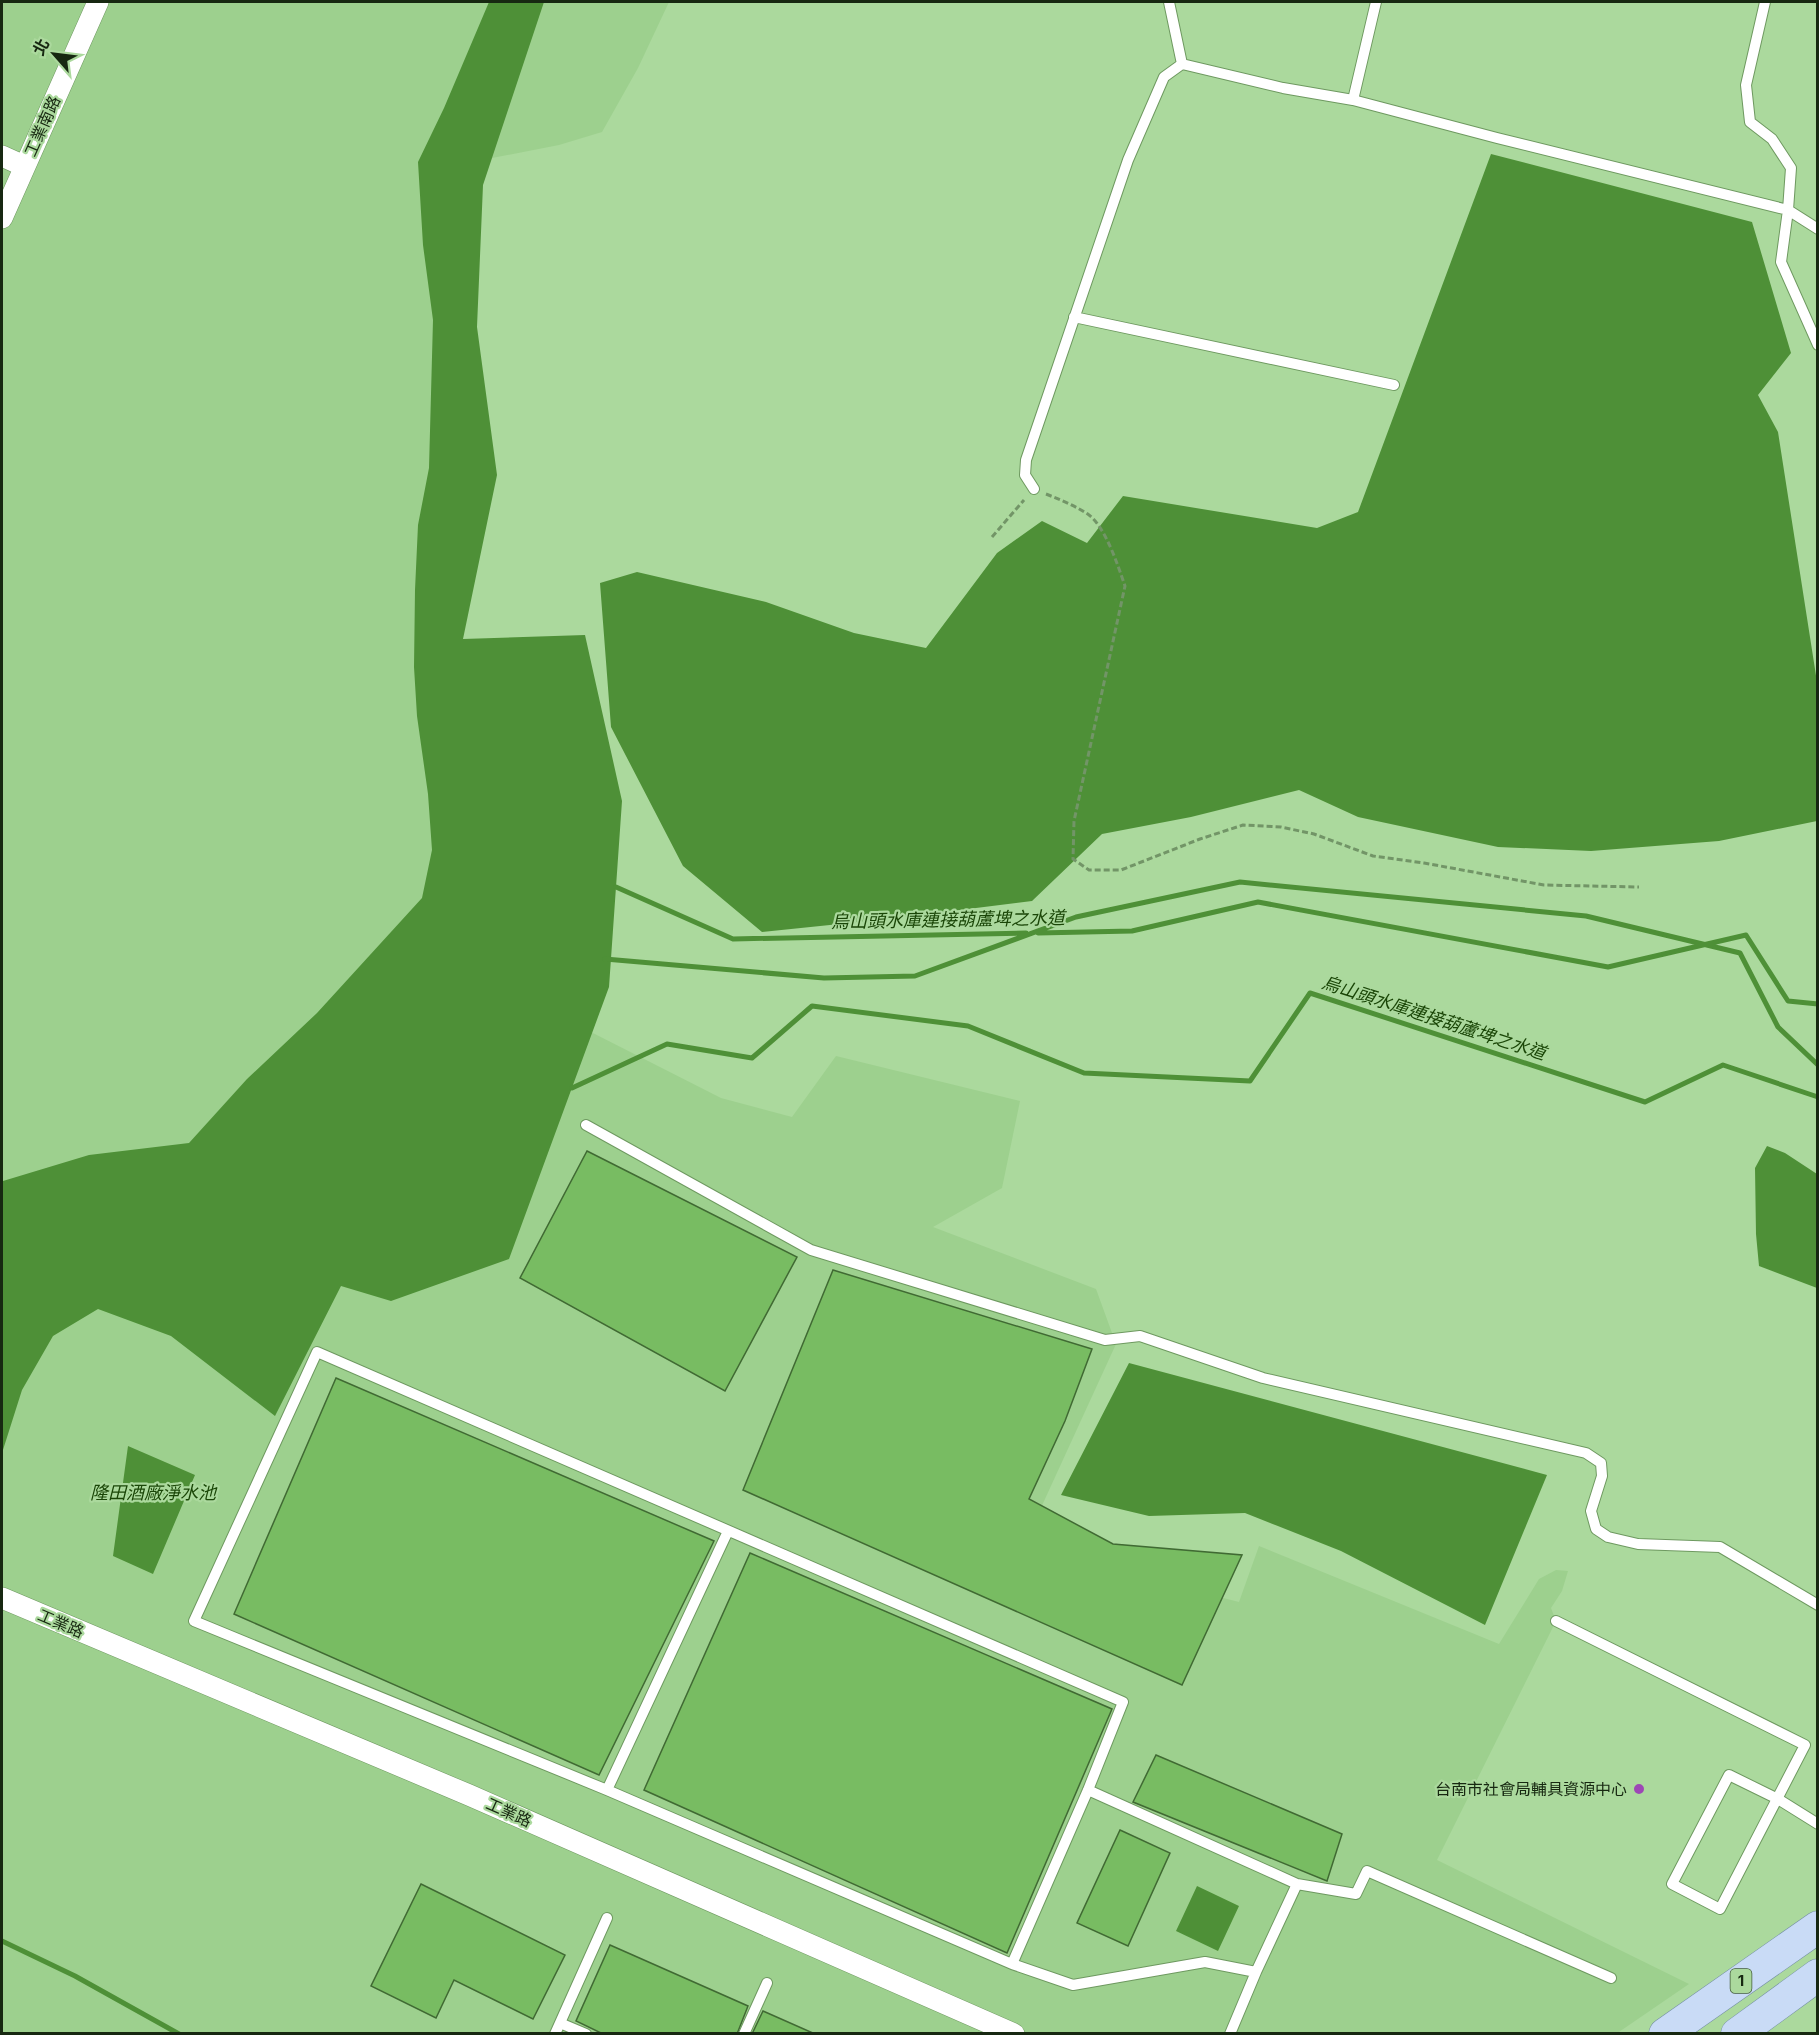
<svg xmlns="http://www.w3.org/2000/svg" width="1819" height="2035" viewBox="0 0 1819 2035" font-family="Inter,'Noto Sans TC',sans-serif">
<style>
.built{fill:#9dd08e}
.water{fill:#4e9037}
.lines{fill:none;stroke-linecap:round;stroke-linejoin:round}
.stream{stroke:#4e9037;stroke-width:5}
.building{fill:#78bc62;stroke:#406a33;stroke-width:1.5}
.lane-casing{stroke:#6e9960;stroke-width:12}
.street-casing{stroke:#6e9960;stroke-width:22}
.primary-casing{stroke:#738da2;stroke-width:33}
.path{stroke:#729567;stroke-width:3;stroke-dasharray:6 3;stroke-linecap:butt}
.lane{stroke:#fff;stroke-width:10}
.street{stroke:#fff;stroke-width:21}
.primary{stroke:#c9dbf6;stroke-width:32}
.poi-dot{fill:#9d47b5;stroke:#abd99d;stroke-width:2}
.labels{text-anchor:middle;stroke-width:4.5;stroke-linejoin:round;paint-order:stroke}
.shield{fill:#abd99d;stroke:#435d3b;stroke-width:1.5}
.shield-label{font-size:15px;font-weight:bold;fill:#172811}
.street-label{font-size:16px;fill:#172811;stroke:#abd99d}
.poi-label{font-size:16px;fill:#172811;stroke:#abd99d;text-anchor:end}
.water-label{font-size:18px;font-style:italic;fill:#1a4607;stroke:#abd99d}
</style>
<rect width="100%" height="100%" fill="#abd99d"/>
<path class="built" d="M2,2H669L638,68L602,132L559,145L456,165L447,959L721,1098L792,1117L836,1056L1020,1101L1002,1188L933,1227L1096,1289L1116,1344L1034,1523L1137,1576L1239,1602L1259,1546L1499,1644L1539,1579L1556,1570L1568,1571L1562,1591L1551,1608L1556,1621L1437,1860L1689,1984L1616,2034H2Z"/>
<path class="water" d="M489,2H544L483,185L477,327L497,475L463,639L585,635L622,801L609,987L509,1259L391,1301L341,1286L275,1416L171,1336L98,1309L53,1336L22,1390L2,1453L3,1181L89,1155L189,1143L247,1079L317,1013L422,898L432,850L428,794L417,716L414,667L415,590L418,525L429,468L433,320L423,245L418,162L444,108Z
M1491,154L1752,222L1791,353L1758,395L1778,432L1817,682V821L1719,841L1591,851L1498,847L1358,817L1299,790L1191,817L1102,834L1032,901L888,919L762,932L683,866L611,727L600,583L637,572L766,602L854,633L926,648L997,553L1042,521L1087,543L1123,496L1317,528L1358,512Z
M1767,1146L1785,1153L1817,1174V1288L1759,1266L1756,1234L1755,1168Z
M1129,1363L1547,1475L1485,1625L1341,1551L1245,1513L1149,1516L1061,1495Z
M128,1446L195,1475L153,1574L113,1556Z
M1197,1886L1239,1906L1218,1951L1176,1931Z"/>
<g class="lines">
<path class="stream" d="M616,887L733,939L1026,933
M1038,933L1132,931L1258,902L1608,967L1746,935L1788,1001L1818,1004
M605,959L824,978L915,976L1076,917L1240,882L1586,916L1740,953L1778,1027L1818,1065
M572,1088L667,1044L752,1058L812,1006L968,1026L1084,1073L1250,1081L1310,993L1645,1102L1723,1065L1818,1097
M2,1941L75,1976L179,2034"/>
</g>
<path class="building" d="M587,1151L797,1257L725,1391L520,1278Z
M833,1270L1092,1349L1065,1421L1029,1499L1113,1544L1242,1555L1182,1685L743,1490Z
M336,1378L714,1541L599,1775L234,1614Z
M750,1553L1112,1709L1007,1953L644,1790Z
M1156,1755L1342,1834L1327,1881L1133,1802Z
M1120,1830L1170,1853L1128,1946L1077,1923Z
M421,1884L565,1955L533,2019L454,1980L436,2018L371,1986Z
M610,1945L748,2006L737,2034H603L576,2021Z
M763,2011L815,2034H752Z"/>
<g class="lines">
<g class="lane-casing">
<path id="lane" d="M1765,2L1746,85L1750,122L1772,139L1791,168L1788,210L1781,262L1818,345
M1182,64L1283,88L1353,100L1497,138L1788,210L1818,229
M1353,100L1376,2
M1074,317L1394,385
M1034,489L1025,475L1026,460L1128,160L1164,77L1182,64L1169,2
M586,1125L811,1250L1105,1340L1140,1336L1263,1378L1586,1453L1601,1463L1602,1476L1591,1511L1596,1529L1608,1537L1638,1544L1720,1547L1818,1605
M1556,1621L1805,1745L1720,1909L1672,1884L1729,1775L1778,1799L1818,1824
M607,1790L728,1531
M1088,1790L1297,1884L1356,1894L1367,1871L1611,1978
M1012,1964L1088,1790L1123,1702L317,1352L194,1621L607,1790L1012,1964L1073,1985L1205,1962L1256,1972L1230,2034
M1256,1972L1297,1884
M560,2023L586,2034
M555,2034L607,1918
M744,2034L767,1983"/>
</g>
<g class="street-casing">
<path id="street" d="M2,156L24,166
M2,218L98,2
M2,1598L469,1795L1014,2034"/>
</g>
<g class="primary-casing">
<path id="primary" d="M1665,2034L1818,1927
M1737,2034L1818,1975"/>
</g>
<path class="path" d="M1046,494C1061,500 1076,506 1089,515C1106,528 1118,566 1125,586L1074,821L1073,859L1089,870H1121L1200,839L1243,825L1281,827L1314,834L1373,856L1424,863L1544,885L1639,887
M992,537L1024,500"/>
<use href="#lane" class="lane"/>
<use href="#street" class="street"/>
<use href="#primary" class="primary"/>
</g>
<circle class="poi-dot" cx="1639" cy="1789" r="6"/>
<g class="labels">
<rect class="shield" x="1730.5" y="1969" width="21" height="24" rx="4.5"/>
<g class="shield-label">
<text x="1741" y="1986">1</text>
</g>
<g class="street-label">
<text transform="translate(42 126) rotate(-66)" y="6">工業南路</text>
<text transform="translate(61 1623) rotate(23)" y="6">工業路</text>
<text transform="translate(509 1812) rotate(24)" y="6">工業路</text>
</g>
<g class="poi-label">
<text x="1627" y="1795">台南市社會局輔具資源中心</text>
</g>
<g class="water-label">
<text transform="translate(948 920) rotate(-1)" y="6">烏山頭水庫連接葫蘆埤之水道</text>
<text transform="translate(1434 1018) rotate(18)" y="6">烏山頭水庫連接葫蘆埤之水道</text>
<text x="153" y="1499">隆田酒廠淨水池</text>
</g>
</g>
<rect width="1819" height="2035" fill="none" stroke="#172811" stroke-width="6"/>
<g transform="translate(54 54) rotate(298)" stroke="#abd99d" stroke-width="4.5" paint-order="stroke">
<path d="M0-4.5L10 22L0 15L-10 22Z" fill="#172811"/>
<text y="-9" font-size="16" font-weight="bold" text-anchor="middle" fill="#172811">北</text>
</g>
</svg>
